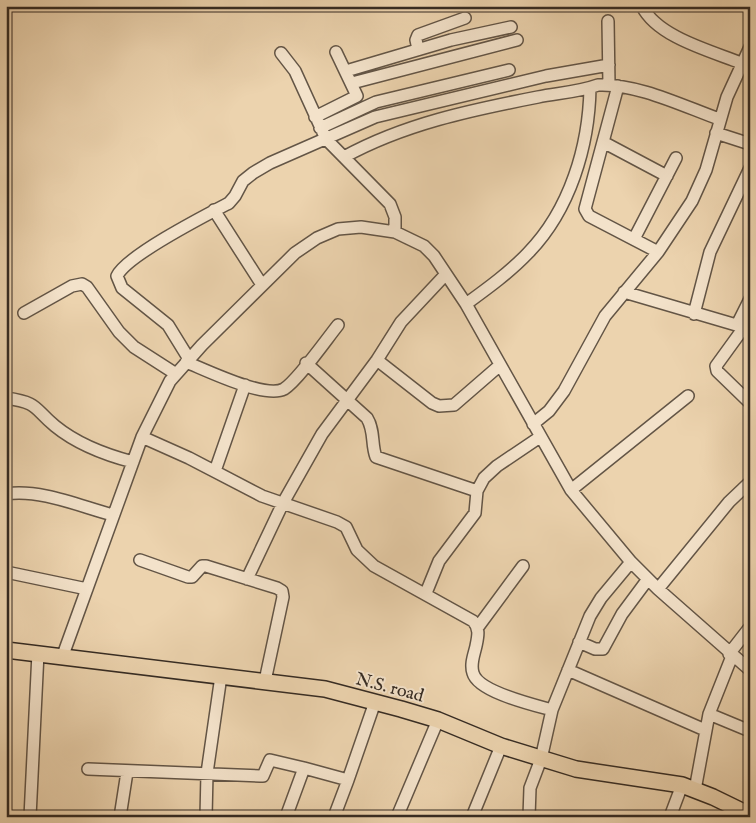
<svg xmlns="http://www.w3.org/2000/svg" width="756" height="823" viewBox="0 0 756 823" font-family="'IM FELL English',serif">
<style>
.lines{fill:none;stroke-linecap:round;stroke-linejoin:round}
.minor-casing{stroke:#635546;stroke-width:14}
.major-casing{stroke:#352b23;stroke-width:18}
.minor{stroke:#f3e2ca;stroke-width:11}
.major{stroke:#ecd3ae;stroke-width:15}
.labels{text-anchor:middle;stroke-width:4;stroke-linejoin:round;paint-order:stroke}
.street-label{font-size:18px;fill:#352b23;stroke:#f3e2ca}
</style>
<rect width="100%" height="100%" fill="#ecd3ae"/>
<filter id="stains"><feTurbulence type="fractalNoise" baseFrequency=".004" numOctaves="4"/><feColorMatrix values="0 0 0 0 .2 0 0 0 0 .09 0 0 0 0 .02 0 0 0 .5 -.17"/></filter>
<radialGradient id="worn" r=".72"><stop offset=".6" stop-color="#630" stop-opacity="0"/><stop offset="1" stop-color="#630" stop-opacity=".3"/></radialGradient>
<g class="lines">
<g class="minor-casing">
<path id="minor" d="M642,6C657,37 711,51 741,63
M608,21L609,85
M418,49L416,40L418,35L465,18
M281,53L295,71L326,139L390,204L395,217V232
M346,71L451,40L511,27
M352,83L517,40
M618,86L585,209L589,216L658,252
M315,117L357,96L336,52
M320,128L376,102L509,70
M716,133L750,144
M603,142L667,176
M344,157C404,124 471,110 538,97C558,93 579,92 598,85C636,83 683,106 719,119
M214,210L262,285
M634,239L676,158
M624,292L750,329
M466,304C488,288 510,272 528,253C570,210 589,146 590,88
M24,313L72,286L82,284L87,287L119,332L134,347L176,374
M694,314L710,252L750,168
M737,325L750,299
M745,326L716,366L717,371L750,403
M189,359L168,325L122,288L117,276C126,256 206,215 229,203L235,196L243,181L253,173L270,163L375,117L546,76L609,65
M377,360L432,403L439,406L454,405L499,366
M186,362C206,370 265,399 284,389C298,380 326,340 338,325
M306,363L367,418C375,431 371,444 376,457L477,491
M6,398C40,403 33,408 55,426C77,444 106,455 133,462
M533,424L549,411L564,391L605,316L658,252L692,201L706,170L727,97L750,47
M142,437L189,458L262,496L337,522L346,527L357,550L374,566L473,621C480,629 478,636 476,646C474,655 470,664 473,673C478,692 534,705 552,710L541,759L530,788L529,817
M215,471L245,385
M571,490L688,396
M6,494C41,489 79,506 113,515
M140,560L188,577H192L202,566H206L277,588L282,591L283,597L265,681
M6,572L87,589
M247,579L283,503L322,434L377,360L401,322L446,274
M658,589L750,670
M426,593L439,561L475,513L477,491L484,478L497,466L540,437
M478,627L523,566
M579,642L595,649H603L622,614L648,579
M729,654L750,627
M63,655L142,437L170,381L202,345L295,253L317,238L338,229L361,227L395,232L424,246L434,256L466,304L571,490L631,562L658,589L729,502L750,482
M568,670L705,730
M552,710L590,616L601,598L631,562
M709,714L750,731
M88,769L260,776H263L270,760L304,768
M695,790L709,714L732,656
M30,817L38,653
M120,817L127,772
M206,817L207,773L221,676
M286,817L304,768L348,780L375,702
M334,817L348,780
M397,817L438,720
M472,817L501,746
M670,817L682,785"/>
</g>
<g class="major-casing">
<path id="major" d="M6,650L325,689L401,709L438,720L501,746L576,769L682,785L713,797L750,815"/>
</g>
<use href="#minor" class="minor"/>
<use href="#major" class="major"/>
</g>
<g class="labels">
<g class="street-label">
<text transform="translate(390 687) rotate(15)" y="6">N.S. road</text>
</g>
</g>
<rect width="756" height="823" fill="none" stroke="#ecd3ae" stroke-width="25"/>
<rect x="8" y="8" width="741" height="808" fill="none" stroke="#352b23" stroke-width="2.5"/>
<rect x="12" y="12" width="731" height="798" fill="none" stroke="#352b23"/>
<rect width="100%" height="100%" filter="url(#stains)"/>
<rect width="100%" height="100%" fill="url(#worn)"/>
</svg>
